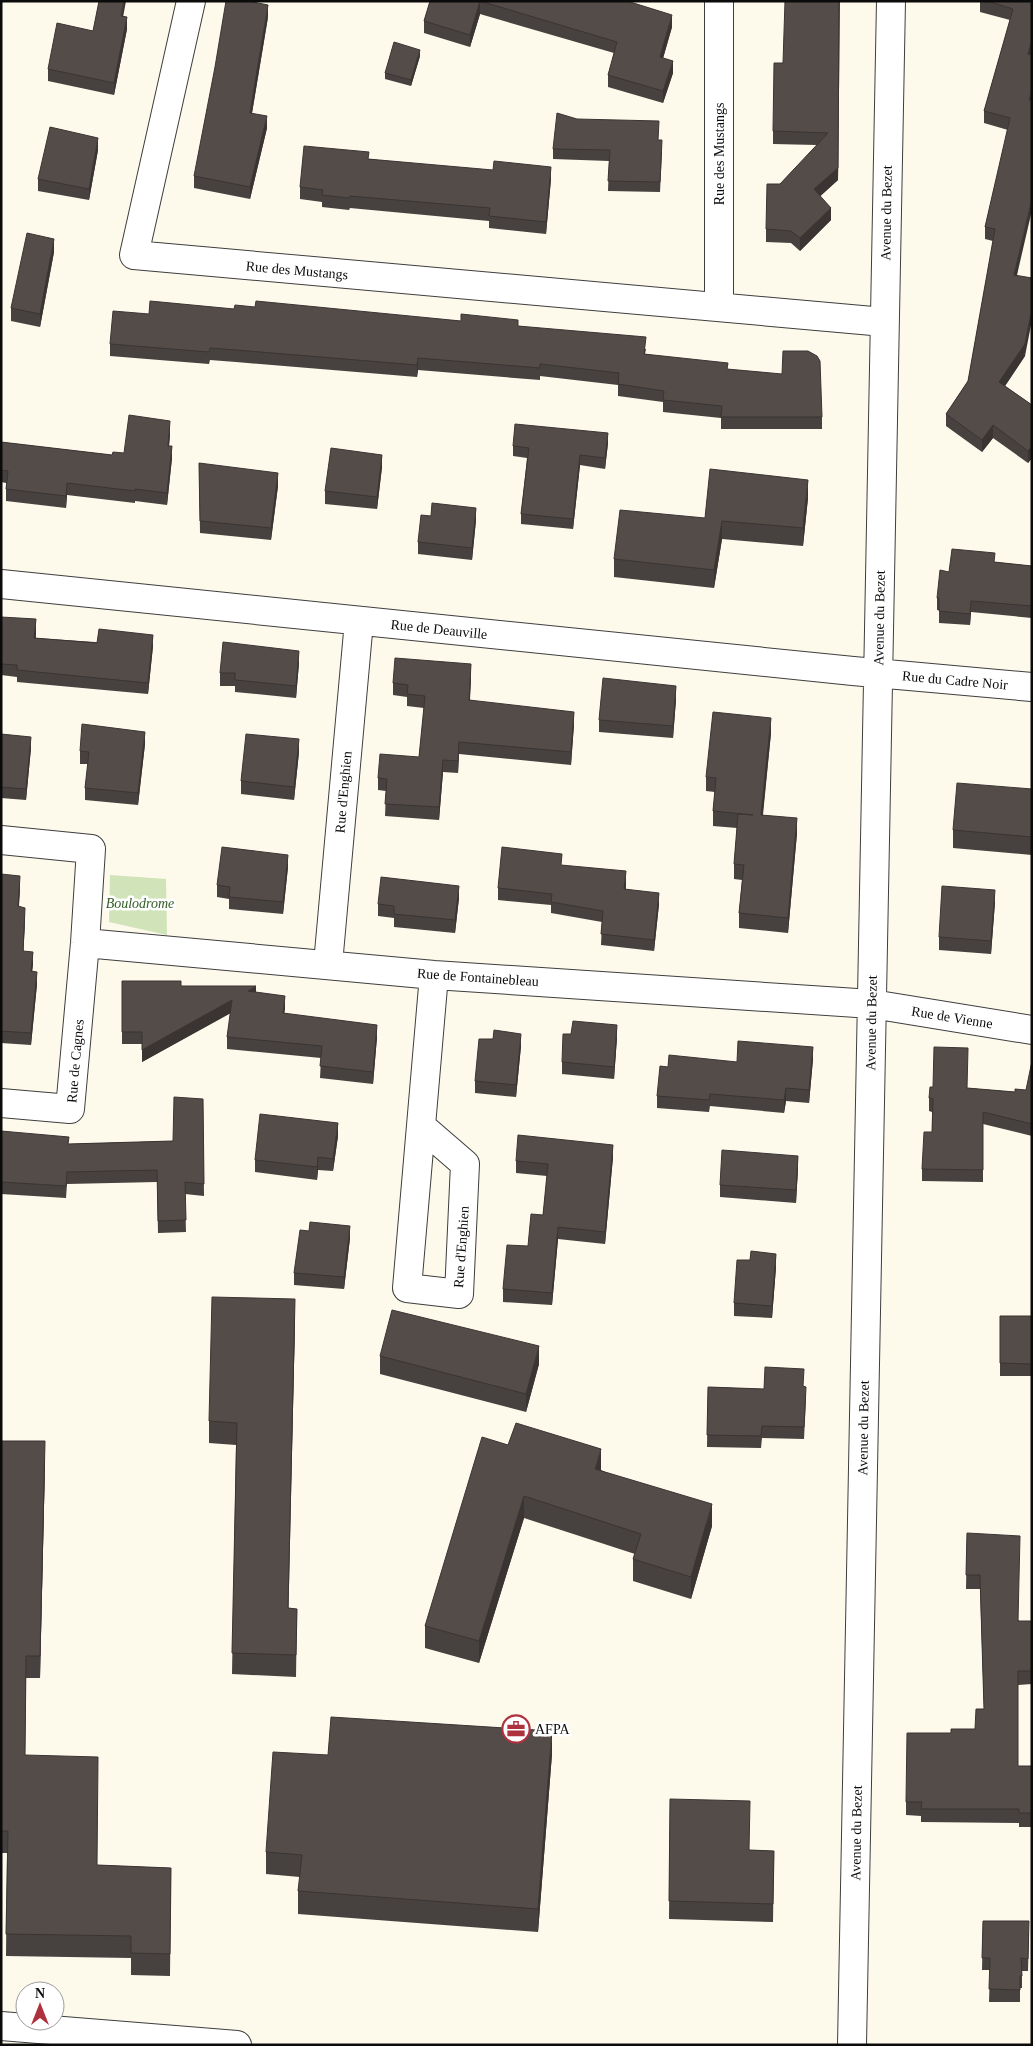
<svg xmlns="http://www.w3.org/2000/svg" width="1033" height="2046" viewBox="0 0 1033 2046" font-family="Georgia,serif">
<style>
.green{fill:#d1e4b9}
.lines{fill:none;stroke-linecap:round;stroke-linejoin:round}
.minor-casing{stroke:#3e3e3e;stroke-width:30}
.minor{stroke:#fff;stroke-width:28}
.wall{fill:#47413f}
.shaded-wall{fill:#3a3533}
.building{fill:#534c49;stroke:#3a3533}
.labels{text-anchor:middle;stroke-width:5;stroke-linejoin:round;paint-order:stroke}
.street-label{font-size:14px;fill:#0b0b0b;stroke:#fff}
.park-label{font-size:14px;font-style:italic;fill:#315c23;stroke:#fff}
.poi-label{font-size:14px;fill:#0b0b0b;stroke:#fff;text-anchor:start}
</style>
<rect width="100%" height="100%" fill="#fdf9eb"/>
<path class="green" d="M110,875L166,879L167,935L109,922Z"/>
<g class="lines">
<g class="minor-casing">
<path id="minor" d="M191,1L134,255L884,322
M719,1V307
M1,584L853,671L1032,687
M1,840L91,849L85,943L70,1109L1,1103
M85,943L434,975L872,1004L1032,1030
M328,964L359,621
M421,1126L465,1164L459,1294L407,1288L434,975
M1,2026L237,2045
M852,2045L891,1"/>
</g>
<use href="#minor" class="minor"/>
</g>
<path class="wall" d="M426,1H627L672,27L663,58L673,73L663,103L608,87V75L614,53L480,14L470,47L424,33V21L430,2Z
M840,1L838,180L820,196L831,220L800,251L791,243L766,242V229L780,184L817,145L773,144V131L783,63Z
M980,1H1032V52L1031,55L1017,276L1025,356L1005,386L1032,405V458L1028,463L993,438L982,452L946,426V414L968,381L993,241L985,239V227L1008,130L984,123V111L1010,20L980,12Z
M123,17L127,29L114,95L48,81V69L93,31Z
M268,17L252,113L267,128L250,199L194,188V176Z
M420,56L411,86L385,79V73Z
M659,140L662,151L660,192L608,191L609,161L553,159V149Z
M98,150L89,200L38,191V179Z
M369,159L551,179L546,234L489,228V221L350,208L349,210L322,207V202L300,199V187Z
M54,252L40,327L11,321V308Z
M234,309L461,321L518,326L646,349L645,354L728,369L822,417V429H721V418L663,412V402L618,396V385L540,376V380L418,370L417,377L236,362L210,360L209,364L110,356V344L149,314Z
M170,434L169,446L172,458L167,505L135,501V503L67,495L66,508L6,501V483L1,482V442L112,455L124,453Z
M608,443L605,469L580,465L573,529L521,524V514L527,458L513,456V446Z
M199,463L278,486L271,540L200,533Z
M382,467L377,509L325,504V491Z
M808,498L803,546L722,539L714,588L614,577V559L705,518Z
M431,516L476,520L472,560L418,554V542Z
M995,562L1032,566V618L971,612L970,625L939,623V610H937V598L949,572Z
M1,617L36,631V638L153,646L148,694L17,682V677L1,675Z
M299,663L296,698L235,692V686H220V673Z
M471,677L470,700L574,724L571,765L459,754L458,773L443,772L439,820L385,816L386,791L378,790V778L419,757L424,708L407,706V697L393,695V683Z
M676,699L673,738L599,732V720Z
M771,733L763,815L797,833L788,933L739,928V913L742,880L734,879V864L737,828L713,826V811L715,792L706,791V777Z
M1,734L31,748L26,800L1,798Z
M145,744L138,805L85,800V788L88,764H80V751Z
M299,752L294,800L241,794V781Z
M1032,789V855L953,848V830Z
M562,865L626,883V889L659,904L654,951L601,945L602,922L551,913V905L498,900V888Z
M288,867L283,914L229,909V899L217,897V885Z
M1,874L20,888L19,906L25,920L23,951L33,964L32,971L37,984L31,1045L1,1043Z
M459,898L455,933L394,927V918L378,916V904Z
M995,902L991,954L939,950V937Z
M122,981L256,992L285,1008L284,1013L377,1037L373,1084L320,1078L321,1058L227,1049V1037L231,1013L142,1062V1044H122Z
M617,1037L614,1079L562,1074V1062Z
M521,1046L516,1097L475,1093V1081Z
M813,1059L809,1103L786,1101L784,1113L710,1106L709,1112L657,1108V1096L668,1067L737,1062Z
M1032,1061V1136L983,1124V1182L922,1181V1169L932,1132V1112L929,1111V1098L933,1087L968,1088L1015,1092L1026,1090Z
M203,1099L204,1196L185,1194L186,1232L158,1233L157,1182L67,1184L66,1198L1,1194V1131L69,1144L173,1141Z
M338,1136L333,1171L318,1170L317,1180L255,1172V1160Z
M613,1157L605,1244L558,1239L552,1305L503,1302V1289L528,1246L543,1215L547,1176L516,1173V1161Z
M798,1168L796,1203L720,1197V1185Z
M350,1238L344,1289L294,1285V1273Z
M750,1260L776,1267L772,1318L734,1316V1303Z
M1000,1316H1032V1376H1000Z
M295,1321L288,1608L297,1609L296,1677L232,1674L236,1445L209,1443V1421Z
M380,1356L539,1364L526,1412L380,1374Z
M804,1386L806,1398L804,1439L762,1438L761,1448L707,1447L708,1387L764,1389Z
M1,1441L45,1463L40,1678H26L25,1755L97,1865L171,1868L170,1976L131,1975V1958L6,1956L7,1853H1Z
M508,1445L601,1470L712,1526L691,1599L633,1581V1559L635,1554L524,1518L479,1663L425,1648V1626Z
M967,1533L1019,1621H1032V1684L1018,1685V1766H1032V1827H1019V1823L921,1822V1816L906,1815V1802L951,1733L975,1729L984,1709L980,1589H966Z
M552,1754L538,1932L298,1914V1891L300,1877L266,1874V1852L328,1755Z
M670,1799L750,1850L774,1851L773,1922L669,1919Z
M983,1921L1029,1934L1028,1971H1022V1988H1020V2002H989L990,1970H982Z"/>
<path class="shaded-wall" d="M124,1H126L121,28V16Z
M480,1V14L470,47V35Z
M840,1L838,180L814,202V189L838,168Z
M268,5V17L250,125V113Z
M672,15V27L660,69V57Z
M127,17V29L114,95V83Z
M1032,40V52L1028,67V54Z
M420,50V56L411,86V80Z
M673,61V73L663,103V91Z
M1032,89V101L1029,100Z
M267,116V128L250,199V187Z
M98,138V150L89,200V189Z
M551,167V179L546,234V222Z
M1032,198V210L1014,288V275Z
M831,208V220L800,251V238Z
M54,239V252L40,327V314Z
M1032,308V320L1025,356L999,395V382Z
M418,358V370L417,377V365Z
M170,421V434L168,458V446Z
M993,425V438L982,452V440Z
M608,433V443L605,469V458Z
M172,446V458L167,505V493Z
M1032,446V458L1028,463V451Z
M382,455V467L377,509V497Z
M580,455V465L573,529V519Z
M278,473V486L271,540V528Z
M808,480V498L803,546V528Z
M67,483V495L66,508V496Z
M476,508V520L472,560V548Z
M722,521V539L714,588V570Z
M971,601V612L970,625V614Z
M36,619V631L34,649V638Z
M153,635V646L148,694V683Z
M299,651V663L296,698V686Z
M471,664V677L469,713V700Z
M676,686V699L673,738V726Z
M574,712V724L571,765V752Z
M771,718V733L761,830V815Z
M145,732V744L138,805V793Z
M31,737V748L26,800V789Z
M299,739V752L294,800V787Z
M459,742V754L458,773V761Z
M443,760V772L439,820V807Z
M797,818V833L788,933V918Z
M288,855V867L283,914V902Z
M626,871V883L624,900V889Z
M20,876V888L18,918V906Z
M459,886V898L455,933V920Z
M995,890V902L991,954V941Z
M659,893V904L654,951V940Z
M25,908V920L23,963V951Z
M33,952V964L31,983V971Z
M37,972V984L31,1045V1033Z
M256,986V998L248,991Z
M285,996V1008L283,1025V1013Z
M232,1000V1012L142,1062V1050Z
M377,1025V1037L373,1084V1072Z
M617,1025V1037L614,1079V1067Z
M521,1034V1046L516,1097V1085Z
M813,1047V1059L809,1103V1090Z
M786,1088V1101L784,1113V1100Z
M338,1123V1136L333,1171V1159Z
M613,1145V1157L605,1244V1232Z
M798,1156V1168L796,1203V1190Z
M318,1157V1170L317,1180V1167Z
M350,1226V1238L344,1289V1277Z
M558,1227V1239L552,1305V1293Z
M776,1254V1267L772,1318V1306Z
M295,1299V1321L288,1630V1608Z
M539,1346V1364L526,1412V1394Z
M45,1441V1463L40,1678V1656Z
M601,1449V1471L595,1469Z
M524,1496V1518L479,1663V1641Z
M712,1504V1526L691,1599V1577Z
M552,1731V1754L538,1932V1909Z"/>
<path class="building" d="M99,1H124L121,16L127,17L114,83L48,69L57,23L93,31Z
M226,1H248L268,5L250,113L267,116L250,187L194,176L215,67Z
M430,1H627L672,15L660,57L673,61L663,91L608,75L617,42L480,1L470,35L424,21Z
M785,1H839L838,168L814,189L831,208L800,238L791,231L766,229L767,184H780L828,133L773,131L774,63H783Z
M987,1H1032V40L1028,54L1032,55V89L1029,100L1032,101V198L1014,275L1032,278V308L1025,344L999,382L1032,405V446L1028,451L993,425L982,440L946,414L968,381L995,229L985,227L1010,118L984,111L1013,9Z
M394,42L420,50L411,80L385,73Z
M557,113L577,119L659,121L658,140H662L660,182L608,181L610,150L553,149Z
M50,127L98,138L89,189L38,179Z
M304,146L369,152L368,159L493,170L494,161L551,167L546,222L489,216L490,208L350,196L349,198L322,195L323,190L300,187Z
M27,233L54,239L40,314L11,308Z
M150,301L234,309L235,305L255,307L256,301L461,321V314L518,320V326L646,337L644,354L728,363L727,369L782,374L783,351H808L817,356L820,361L822,417H721L722,406L663,400L664,391L618,384L619,373L540,364V368L418,358L417,365L236,350L210,348L209,352L110,344L113,311L149,314Z
M129,415L170,421L168,446H172L167,493L135,489V491L67,483L66,496L6,489L8,471L1,470V442L112,455L113,452L124,453Z
M515,424L608,433L605,458L580,455L573,519L521,514L529,448L513,446Z
M331,448L382,455L377,497L325,491Z
M199,463L278,473L271,528L200,521Z
M710,469L808,480L803,528L722,521L714,570L614,559L620,510L705,518Z
M432,503L476,508L472,548L418,542L421,515L431,516Z
M952,549L995,553L994,562L1032,566V606L971,601L970,614L939,611V598H937L940,570L949,572Z
M1,617L36,619L34,638L97,643L99,629L153,635L148,683L17,670V665L1,664Z
M223,642L299,651L296,686L235,680V673H220Z
M395,658L471,664L469,700L574,712L571,752L459,742L458,761L443,760L439,807L385,804L387,779L378,778L380,754L419,757L425,696L407,694L408,685L393,683Z
M603,678L676,686L673,726L599,720Z
M713,712L771,718L761,815L797,818L788,918L739,913L744,865L734,864L738,814L753,815L713,811L716,778L706,777Z
M82,724L145,732L138,793L85,788L89,752L80,751Z
M1,734L31,737L26,789L1,787Z
M246,734L299,739L294,787L241,781Z
M957,783L1032,789V837L953,830Z
M222,847L288,855L283,902L229,897L230,887L217,885Z
M502,847L562,854L561,865L626,871L624,889L659,893L654,940L601,934L603,911L551,902L552,894L498,888Z
M1,874L20,876L18,906L25,908L23,951L33,952L31,971L37,972L31,1033L1,1031Z
M381,877L459,886L455,920L394,914V906L378,904Z
M942,886L995,890L991,941L939,937Z
M122,981H181V986H256L248,991L285,996L283,1013L377,1025L373,1072L320,1066L322,1046L227,1037L232,1000L142,1050V1032H122Z
M573,1021L617,1025L614,1067L562,1062L563,1034H571Z
M494,1030L521,1034L516,1085L475,1081L479,1039H493Z
M738,1041L813,1047L809,1090L786,1088L784,1100L710,1094L709,1100L657,1096L660,1066L668,1067L669,1055L737,1062Z
M934,1047L968,1048L967,1088L1015,1092V1089L1026,1090L1032,1061V1124L983,1112V1170L922,1169L924,1132H932L933,1099L929,1098L930,1087H933Z
M174,1097L203,1099L204,1184L185,1182L186,1220L158,1221L157,1170L67,1172L66,1186L1,1182V1131L69,1137L68,1144L173,1141Z
M260,1114L338,1123L333,1159L318,1157L317,1167L255,1160Z
M518,1135L613,1145L605,1232L558,1227L552,1293L503,1289L507,1245L528,1246L531,1214L543,1215L548,1164L516,1161Z
M722,1150L798,1156L796,1190L720,1185Z
M310,1222L350,1226L344,1277L294,1273L300,1230L309,1231Z
M751,1251L776,1254L772,1306L734,1303L737,1260H750Z
M212,1297L295,1299L288,1608L297,1609L296,1655L232,1653L237,1423L209,1421Z
M392,1310L539,1346L526,1394L380,1356Z
M1000,1316H1032V1364L1000,1363Z
M765,1367L804,1369L803,1386L806,1387L804,1427L762,1426L761,1436L707,1435L708,1387L764,1389Z
M516,1423L601,1449L595,1469L712,1504L691,1577L633,1559L641,1534L524,1496L479,1641L425,1626L482,1437L508,1445Z
M1,1441H45L40,1656H26L25,1755L98,1757L97,1865L171,1868L170,1954L131,1953V1936L6,1934L8,1831H1Z
M967,1533L1020,1536L1018,1621H1032V1671H1018V1766H1032V1813H1019V1809H921L922,1802H906L907,1733H951V1729H975L976,1709H984L980,1575H966Z
M331,1717L552,1731L538,1909L298,1891L302,1855L266,1852L273,1752L328,1755Z
M670,1799L750,1801L749,1850L774,1851L773,1904L669,1901Z
M983,1921H1029L1028,1959L1021,1958L1022,1976H1020V1990L989,1989L990,1958H982Z"/>
<defs>
<g id="office-ring" transform="scale(1.4375)"><circle r="9.5" fill="#fff" stroke="#ad323e" stroke-width="1.5"/><path d="M-6-3h4V-5.5h4V-3h4V5H-6ZM-1-4.5V-3h2v-1.5ZM-6 0V1H6V0Z" fill="#ad323e"/></g>
</defs>
<g fill-rule="evenodd">
<use href="#office-ring" x="516" y="1729"/>
</g>
<g class="labels">
<g class="street-label">
<text transform="translate(719 154) rotate(-90)" y="5">Rue des Mustangs</text>
<text transform="translate(886 213) rotate(-89)" y="5">Avenue du Bezet</text>
<text transform="translate(297 270) rotate(5)" y="5">Rue des Mustangs</text>
<text transform="translate(879 618) rotate(-89)" y="5">Avenue du Bezet</text>
<text transform="translate(439 629) rotate(6)" y="5">Rue de Deauville</text>
<text transform="translate(955 680) rotate(5)" y="5">Rue du Cadre Noir</text>
<text transform="translate(343 792) rotate(-85)" y="5">Rue d'Enghien</text>
<text transform="translate(478 977) rotate(4)" y="5">Rue de Fontainebleau</text>
<text transform="translate(952 1017) rotate(9)" y="5">Rue de Vienne</text>
<text transform="translate(871 1023) rotate(-89)" y="5">Avenue du Bezet</text>
<text transform="translate(75 1061) rotate(-85)" y="5">Rue de Cagnes</text>
<text transform="translate(461 1247) rotate(-86)" y="5">Rue d'Enghien</text>
<text transform="translate(863 1428) rotate(-89)" y="5">Avenue du Bezet</text>
<text transform="translate(856 1833) rotate(-89)" y="5">Avenue du Bezet</text>
</g>
<g class="park-label">
<text x="140" y="908">Boulodrome</text>
</g>
<g class="poi-label">
<text x="535" y="1734">AFPA</text>
</g>
</g>
<rect width="1033" height="2046" fill="none" stroke="#0b0b0b" stroke-width="5"/>
<g transform="translate(40 2006)"><circle r="24" fill="#ffffff" stroke="#9d9d9d"/>
<path d="M0-4L9 19L0 12L-9 19Z" fill="#ad323e"/>
<text y="-8" font-size="14" font-weight="bold" text-anchor="middle" fill="#0b0b0b">N</text>
</g>
</svg>
